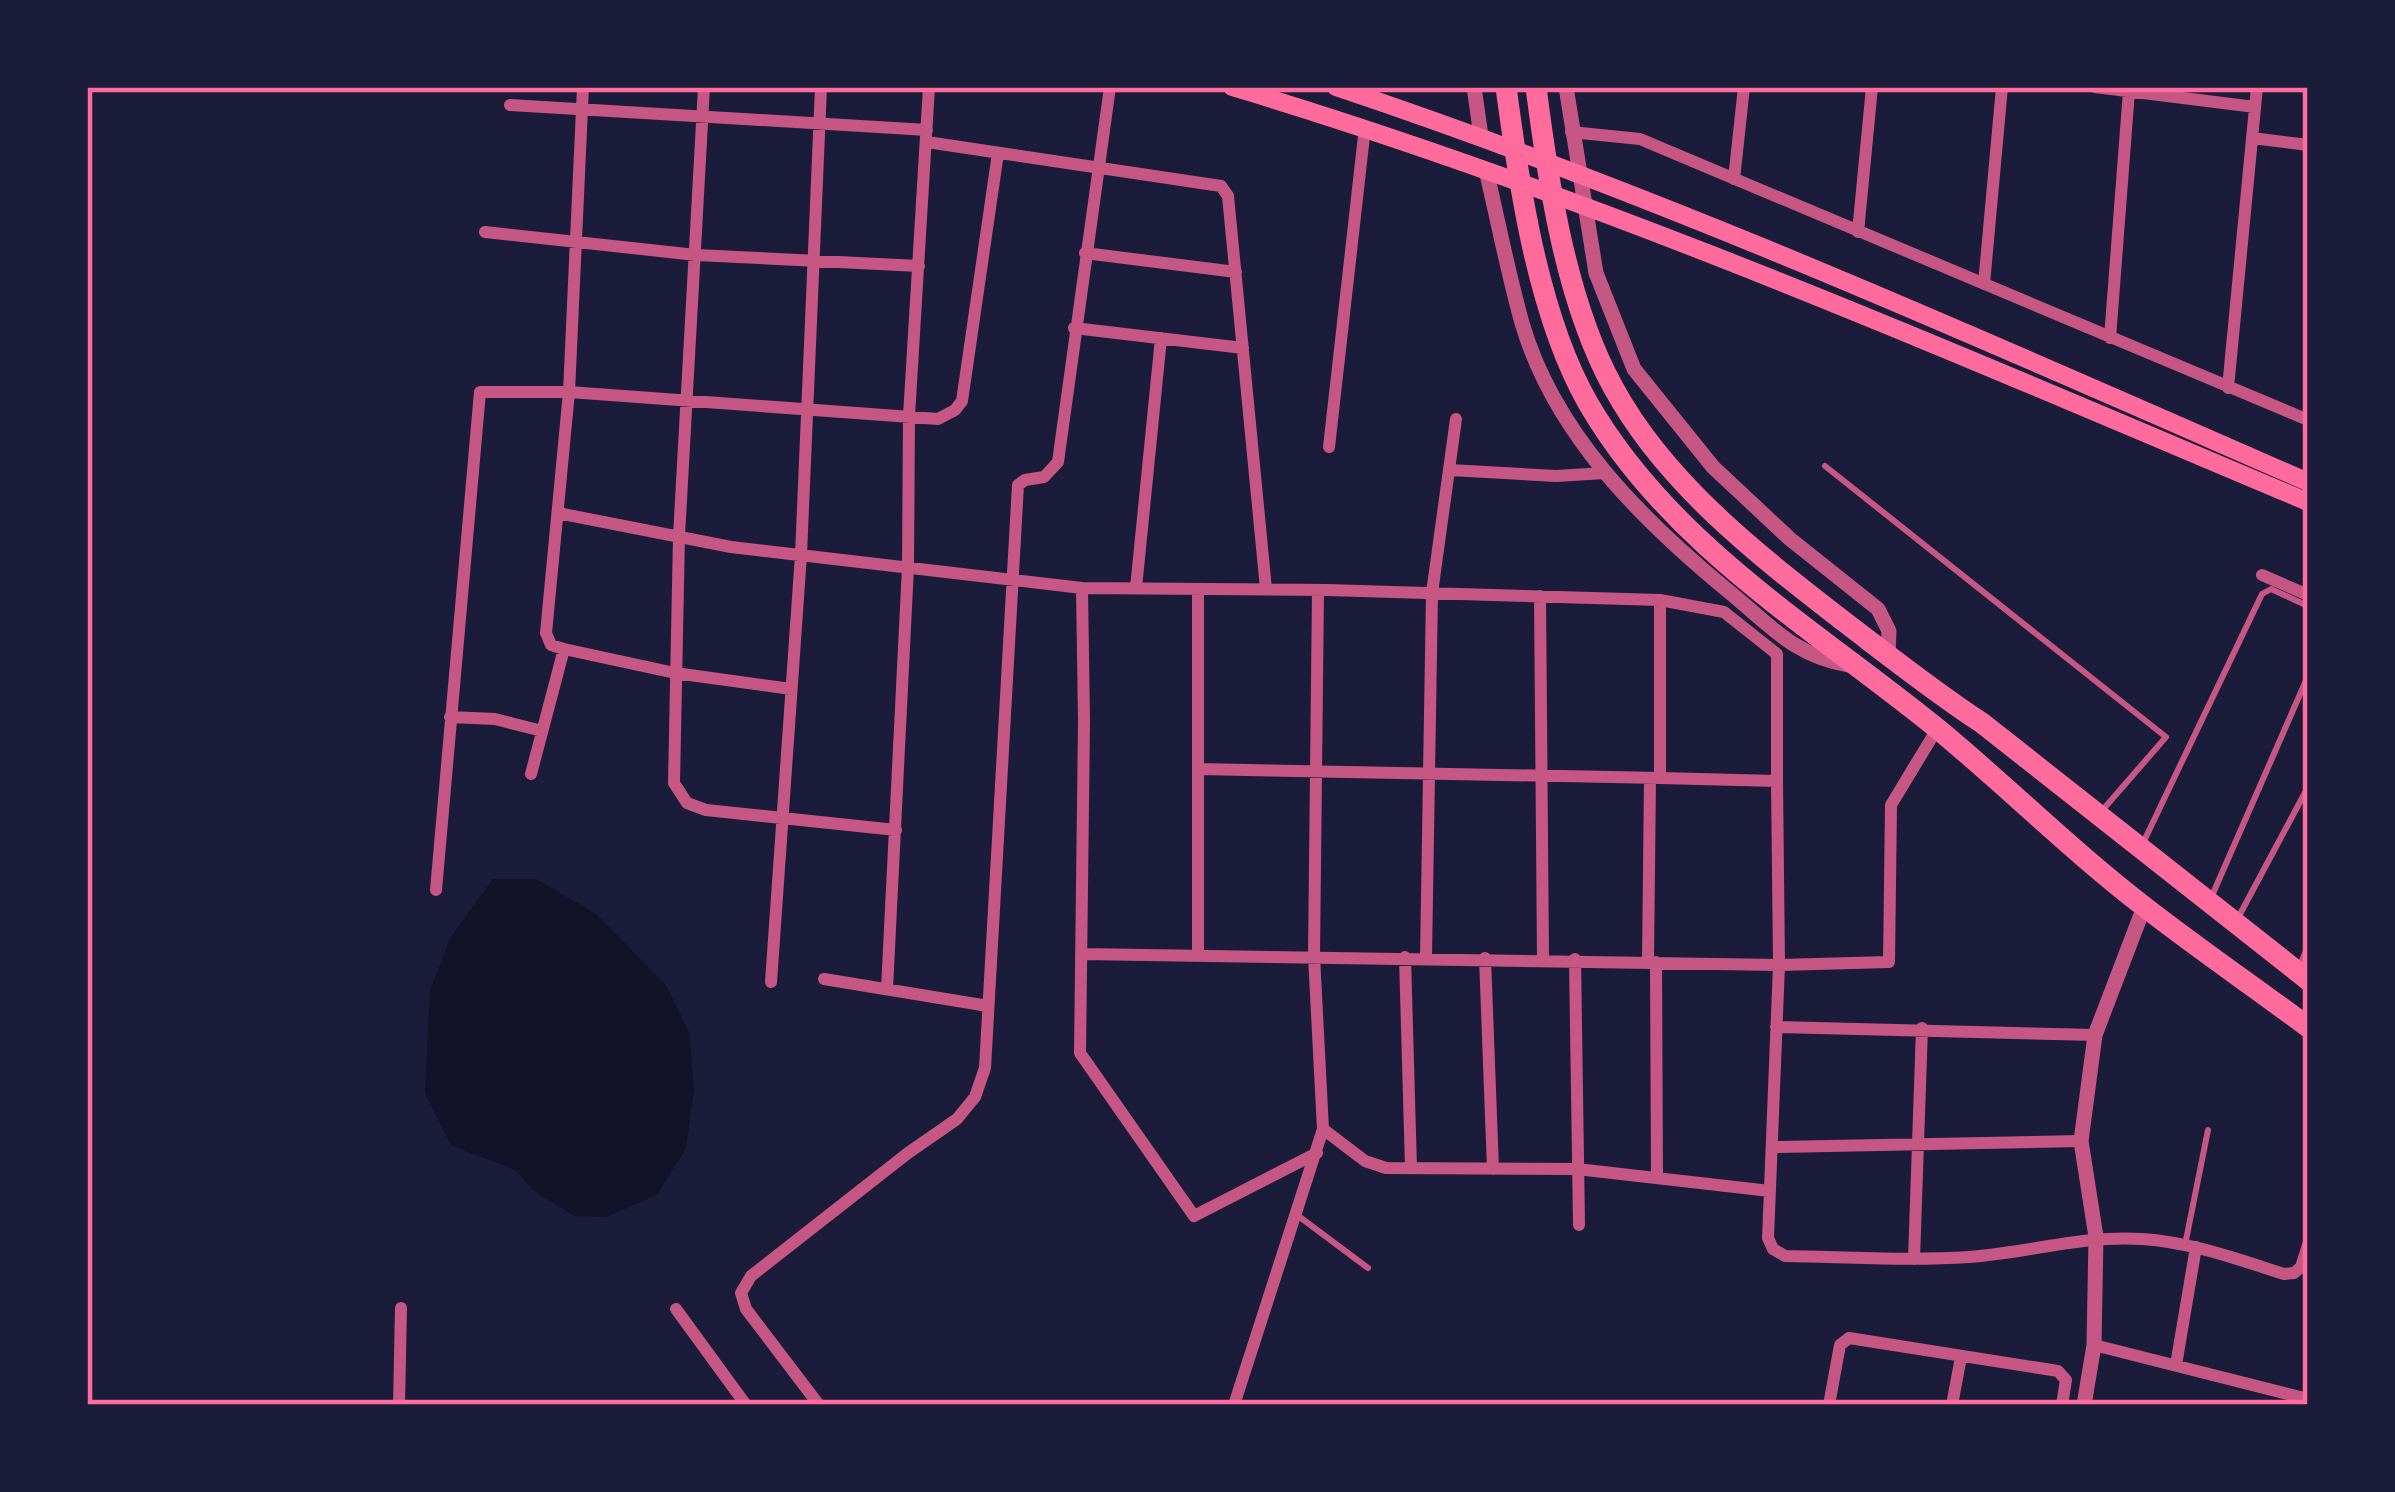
<svg xmlns="http://www.w3.org/2000/svg" width="2395" height="1492" viewBox="0 0 2395 1492" font-family="'PT Sans Narrow',sans-serif">
<style>
.water{fill:#12122b}
.lines{fill:none;stroke-linecap:round;stroke-linejoin:round}
.service{stroke:#c65784;stroke-width:6}
.minor{stroke:#c65784;stroke-width:12}
.tertiary{stroke:#c65784;stroke-width:15}
.secondary{stroke:#ff6b9d;stroke-width:18}
.primary{stroke:#ff6b9d;stroke-width:21}
.neatline{fill:none;stroke:#ff6b9d;stroke-width:4.5}
</style>
<rect width="100%" height="100%" fill="#1b1b3a"/>
<path class="water" d="M493,879H536L596,914L666,985L689,1032L694,1089L686,1148L657,1195L606,1217L574,1216L533,1190L515,1170L451,1145L425,1093L430,990L450,938Z"/>
<g class="lines">
<path class="service" d="M1628,87V88
M1825,466L2166,737L2100,813
M2144,841L2262,594L2271,589L2308,606
M2211,898L2308,676
M2239,916L2308,787
M2299,968L2308,946
M1297,1215L1368,1268
M2185,1245L2208,1130"/>
<path class="minor" d="M583,87L569,392L546,633L551,645L564,649L675,673L791,689
M704,87L679,536L674,783L687,803L706,810L896,830
M2095,87L2255,107
M510,105L927,130
M1571,132L1640,139L2308,420
M2252,138L2308,145
M927,142L1221,186L1228,196L1266,589
M1734,179L1744,87
M485,232L696,255L919,266
M1858,232L1872,87
M1085,253L1236,272
M1984,284L2002,87
M1074,328L1243,348
M2110,338L2129,91
M2228,388L2257,87
M1329,447L1365,127
M1450,470L1556,476L1605,473
M558,513L731,547L1082,588L1327,590L1660,600L1724,612L1777,654V781
M2262,575L2308,595
M1082,588L1084,721L1080,1053L1194,1216L1317,1153
M1136,588L1161,338
M1198,589V769L1660,778V600
M1540,596L1543,959
M450,717L495,719L542,731
M1198,769V954
M531,774L564,649
M1660,778L1777,781L1779,965L1768,1238L1773,1249L1785,1256C1846,1257 1908,1261 1969,1257C2027,1253 2082,1235 2142,1239C2190,1242 2237,1259 2284,1274L2294,1273L2301,1267L2308,1245
M436,890L480,392H569L938,419L955,410L962,401L998,153
M1082,954L1779,965L1889,962L1891,805L1937,729
M1405,957L1411,1168
M1426,957L1432,593L1456,419
M1485,958L1493,1169
M1575,959L1579,1225
M1648,961L1650,778
M1656,962L1657,1177
M824,979L988,1006
M771,982L801,555L821,87
M887,989L908,567L909,416L929,87
M1776,1027L2095,1035
M1323,1129L1365,1161L1386,1168L1577,1169L1770,1191
M1774,1147L2081,1141
M1914,1259L1922,1028
M676,1309L746,1405
M2094,1345L2308,1399
M2176,1365L2196,1247
M399,1405L401,1308
M819,1405L746,1309L741,1293L751,1276L908,1153L957,1119L975,1097L985,1068L1018,485L1025,480L1044,477L1058,462L1110,87
M1234,1405L1323,1129L1314,956L1318,590
M1829,1405L1840,1345L1849,1338L2058,1371L2066,1380L2062,1405
M1952,1405L1961,1357"/>
<path class="tertiary" d="M1474,87L1481,136
M1566,87L1596,273L1634,369L1713,467L1790,539L1878,609L1889,631L1888,655
M1486,170C1498,221 1508,273 1522,323C1554,433 1641,519 1727,590C1769,624 1793,656 1849,665
M2084,1405L2094,1345L2096,1237L2081,1141L2095,1035L2144,907"/>
<path class="secondary" d="M1232,87C1600,197 1954,353 2308,502
M1336,87C1668,198 1988,342 2308,482"/>
<path class="primary" d="M1506,87C1519,185 1538,316 1588,403C1670,545 1815,629 1939,730C2009,788 2074,853 2146,908C2199,949 2254,987 2308,1027
M1536,87C1548,182 1566,302 1613,387C1665,483 1757,554 1842,620C1888,655 1933,691 1982,723L2308,980"/>
</g>
<rect width="2395" height="1492" fill="none" stroke="#1b1b3a" stroke-width="180"/>
<rect x="90" y="90" width="2215" height="1312" class="neatline"/>
</svg>
